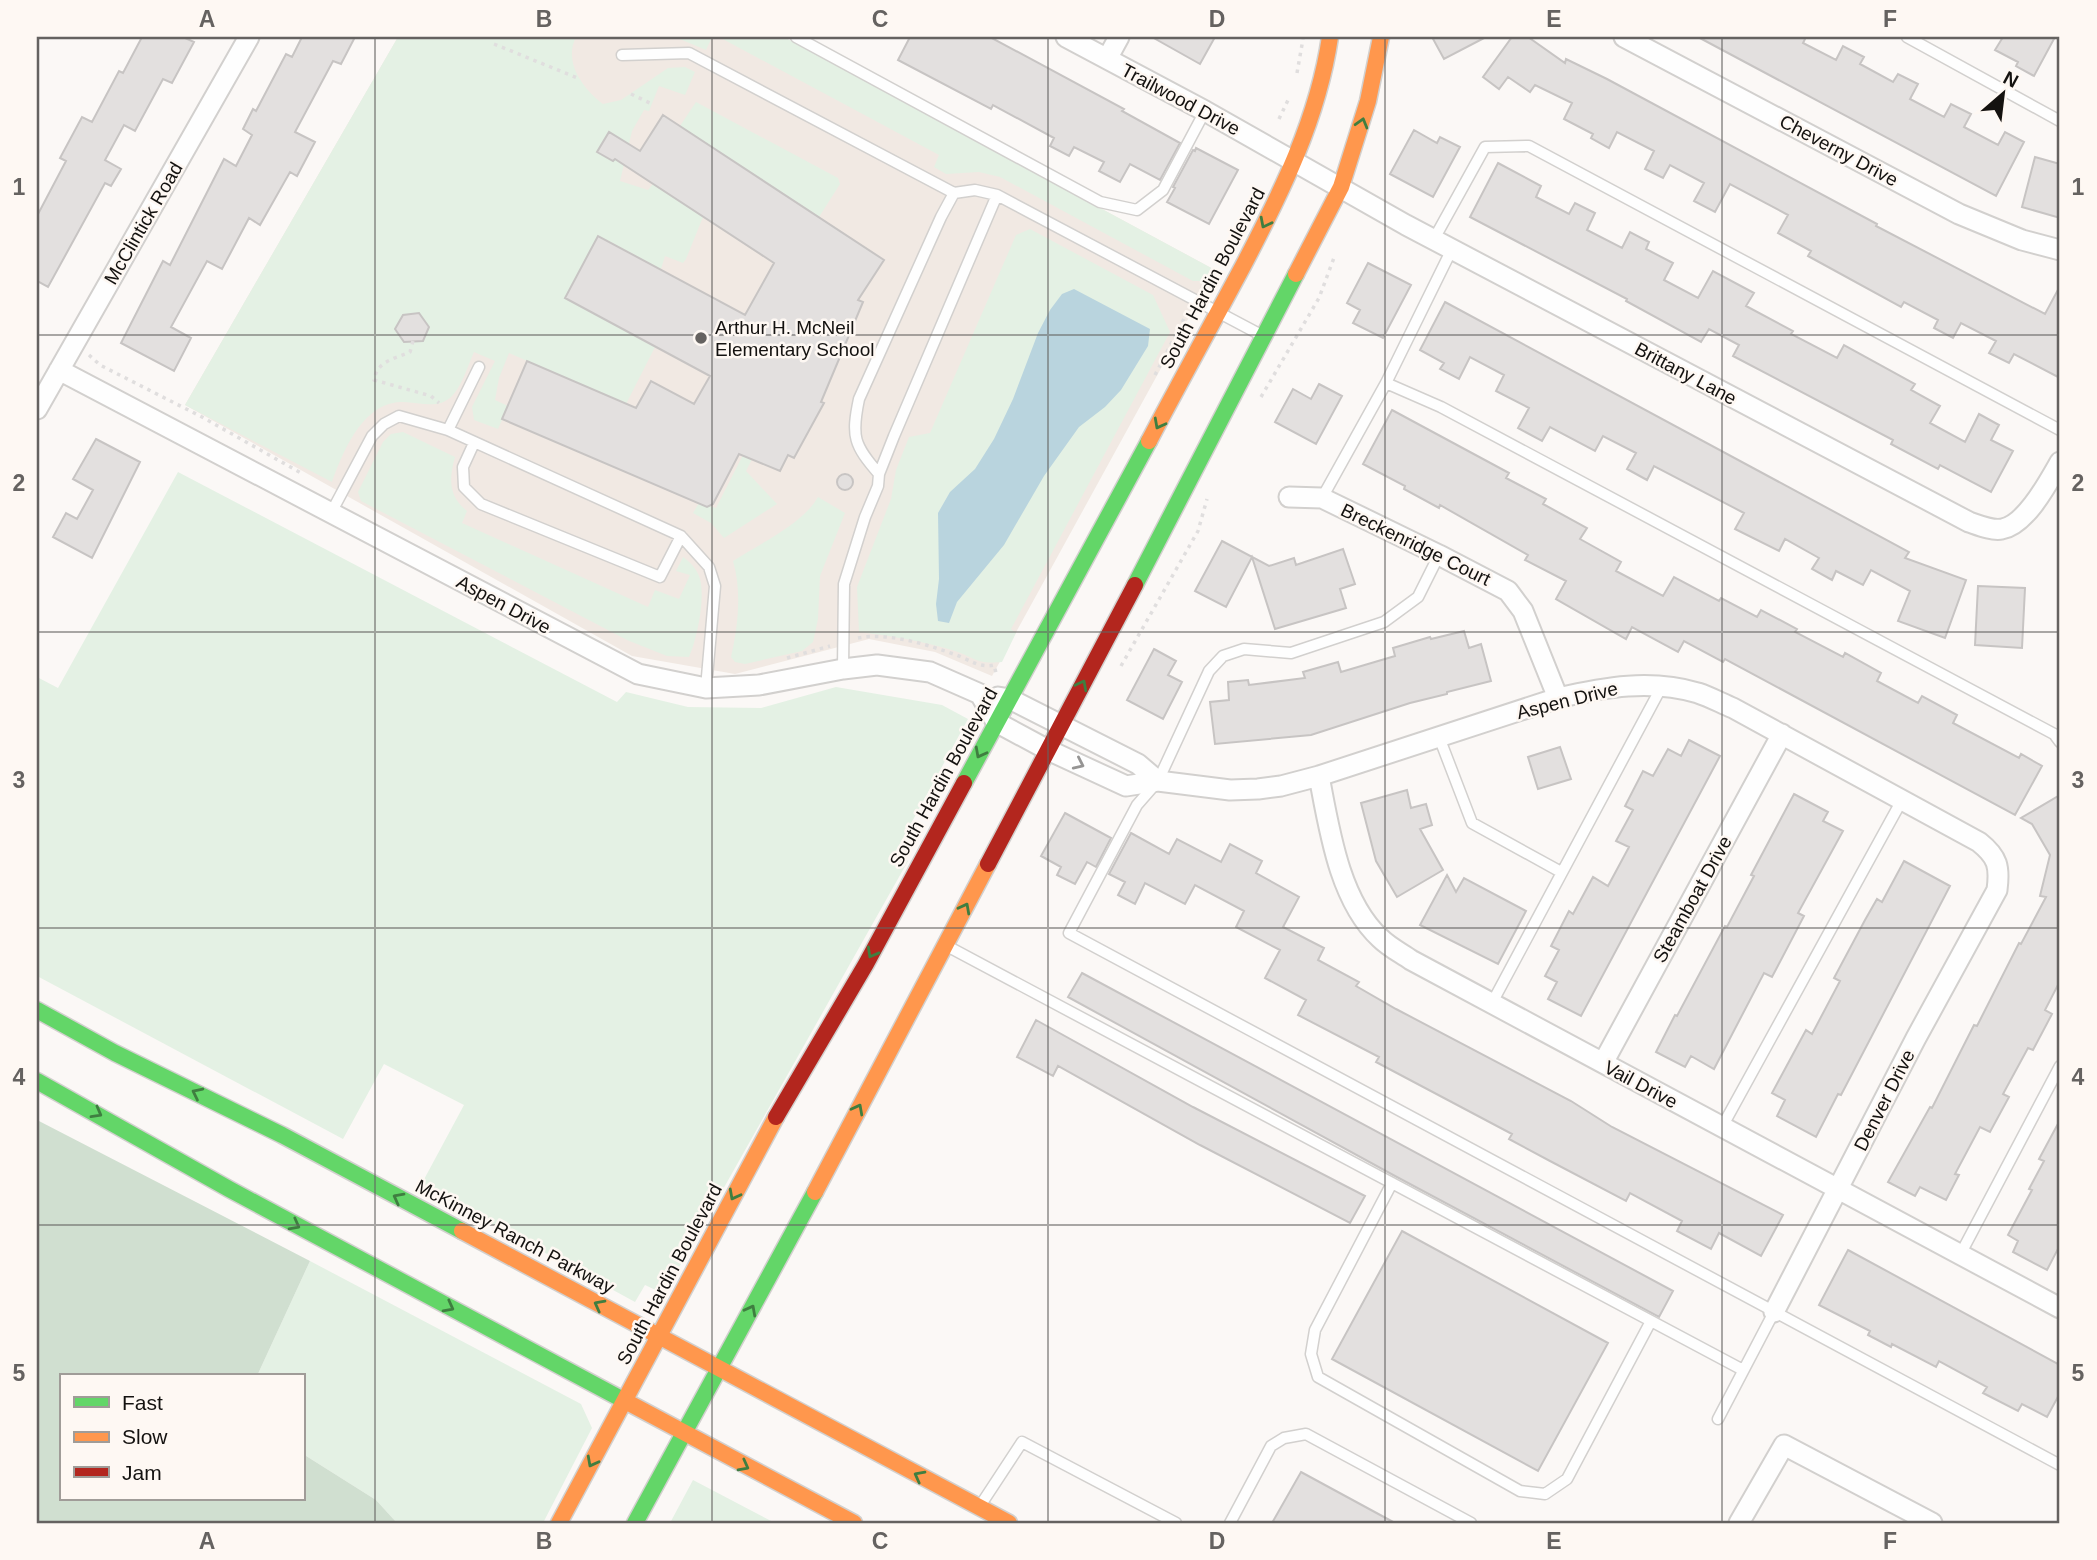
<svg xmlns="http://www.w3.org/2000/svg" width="2097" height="1560" viewBox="0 0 2097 1560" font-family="Arial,sans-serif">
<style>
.built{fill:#f1e9e3}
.green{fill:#e4f1e4}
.forest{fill:#d0dfd0}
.water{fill:#b9d4de}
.building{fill:#e3e0df;stroke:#c7c4c3;stroke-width:2}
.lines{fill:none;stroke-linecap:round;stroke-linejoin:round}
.lane-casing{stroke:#d2d0ce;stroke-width:13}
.street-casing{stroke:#d2d0ce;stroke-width:23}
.fast-casing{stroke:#d2d0ce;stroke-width:19}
.slow-casing{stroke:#d2d0ce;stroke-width:19}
.jam-casing{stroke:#d2d0ce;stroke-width:19}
.path{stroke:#e0dede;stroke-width:3.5;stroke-dasharray:3.5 5;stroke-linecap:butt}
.lane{stroke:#fefefe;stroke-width:10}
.street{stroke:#fefefe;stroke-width:19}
.fast{stroke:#63d668;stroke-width:16}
.slow{stroke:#ff974d;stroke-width:16}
.jam{stroke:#b3261e;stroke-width:16}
.oneway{stroke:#3f7e40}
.oneway2{stroke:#959493}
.grid{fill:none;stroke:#656260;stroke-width:2;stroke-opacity:0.55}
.poi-dot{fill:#656260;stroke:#fef8f3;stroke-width:2.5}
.labels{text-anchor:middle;stroke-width:5;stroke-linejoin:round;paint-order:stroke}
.street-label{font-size:19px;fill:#141210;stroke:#fef8f3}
.poi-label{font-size:19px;fill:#141210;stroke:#fef8f3;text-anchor:start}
.neatline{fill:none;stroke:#656260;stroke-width:2.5}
.grid-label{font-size:23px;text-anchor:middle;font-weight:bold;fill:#656260}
</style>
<rect width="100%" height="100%" fill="#fbf8f6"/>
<path class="built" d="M398,37H783L1215,270L992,676L935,652L869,639L735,674L632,656L185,405Z"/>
<path class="green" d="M398,37H576C563,62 583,89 603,104L621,100L668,68L685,67L695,72L685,95L659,86L649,111L644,110L632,131L620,181L648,190L653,184L703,217L686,259L683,263L665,256L661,269L599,236L565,298L655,347L626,404L509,353L499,378L495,400L508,406L498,429L474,420L472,407L495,361L474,352C468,365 462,386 452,396C437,411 418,401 400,402C362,404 343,452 332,482L185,405Z
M675,37H712L706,50Z
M719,37H784L1215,270L1209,281H1193L1000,177L979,172L946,174L934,167L939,155Z
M696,102L838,178L840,184L819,217L680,126Z
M1030,229L1153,295L1170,332L1011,629L1016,633L1002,662C975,664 978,659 955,651C924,641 891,636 859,632L857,587L891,499L896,470L909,437L930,433L1016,235Z
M403,432L455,457C449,478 448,496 467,511L462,523L648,607L655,590L679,599L690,575L676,571L683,557C692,563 700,573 701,584C704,603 697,639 689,657L667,656L627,640L361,501L358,492L383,442L391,434Z
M743,455L752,459L746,471L777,504L724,538L711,523L693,513L699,503L716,508Z
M178,472L617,702L626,692L688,707L761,708L836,687L942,705L968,719L896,851L908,861L664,1294L645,1285L635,1302L421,1185L464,1105L384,1064L343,1139L37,976V677L58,688Z
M818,497L845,513L820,576L818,619L813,642L802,651L745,664L735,662L731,657C738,626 742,591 733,561C759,544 803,524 818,497Z
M310,1261L581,1404L592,1428L543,1523H397L376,1500L303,1454V1376H257Z
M693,1480L775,1523H670Z"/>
<path class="forest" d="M37,1120L310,1261L257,1376H61V1499H303V1454L376,1500L397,1523H37Z"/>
<path class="water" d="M1074,289L1150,329L1148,346L1121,390L1105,407L1079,427L1044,476L1004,545L957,602L949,623L938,621L936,604L939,579L938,513L950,492L975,469L994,439L1013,399L1038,333L1050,310L1062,294Z"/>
<path class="building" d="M142,37H183L194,42L172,83L163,79L135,131L124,125L105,160L121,169L111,186L105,183L48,287L37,281V216L66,161L60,158L82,117L92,122L119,71L123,73Z
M302,37H355L341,64L333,61L295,132L315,142L297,176L290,172L260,225L249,218L222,269L207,261L171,327L191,338L174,371L121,343L163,261L170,265L224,159L236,166L252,135L243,129L253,109L256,111L286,54L292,57Z
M910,37H990L1124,109L1122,111L1180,143L1160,180L1130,164L1120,182L1099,171L1104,162L1074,147L1069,156L1050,146L1054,138L993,105L991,109L898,60Z
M1152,37H1215L1200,64Z
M1432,37H1486L1444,59Z
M1512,37H1528L1565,63L1566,59L1607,79L1877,224L1876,226L2045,314L2060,286V378L2014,354L2009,363L1989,353L1996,341L1961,323L1953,338L1934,328L1938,320L1904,302L1901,307L1808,256L1811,251L1778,233L1788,215L1730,184L1715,212L1694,201L1704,183L1670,165L1663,178L1645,169L1654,151L1617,132L1609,148L1591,138L1593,134L1564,119L1572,103L1535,85L1530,92L1508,77L1499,89L1483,77Z
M1698,37H1806L1803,43L1836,60L1843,46L1864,57L1860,64L1893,82L1898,74L1918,84L1910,99L1944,117L1951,104L1971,114L1964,127L1998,145L2005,132L2024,142L1996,196Z
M2003,37H2055L2034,76L2016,66L2018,62L1995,50Z
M663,115L884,260L858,300L863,302L821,402L824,403L794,458L788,455L780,471L739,454L713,504L707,507L502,419L527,361L636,408L651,381L694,404L710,376L565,298L598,236L745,315L774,263L615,159L613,161L597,152L609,132L640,151Z
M1414,130L1437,143L1440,137L1460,147L1433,197L1390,174Z
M1196,148L1238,170L1209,224L1167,202L1175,188L1173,187L1193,150L1195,151Z
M2035,157L2060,164V218L2022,207Z
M1498,163L1541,186L1536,197L1569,214L1575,203L1595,213L1587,230L1622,248L1630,232L1649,242L1646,249L1673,263L1664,280L1698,298L1713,271L1754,293L1746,306L1793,331L1791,334L1837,358L1844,345L1915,384L1911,390L1940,406L1930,423L1965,442L1979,414L1999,425L1991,440L2013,451L1991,492L1940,465L1938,469L1891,444L1893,440L1733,356L1739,345L1709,329L1701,342L1626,301L1627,299L1470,217Z
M1368,263L1411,285L1383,338L1353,323L1360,310L1347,303Z
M1445,302L1909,552L1905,558L1966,580L1945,638L1898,621L1910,591L1871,570L1863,585L1836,571L1832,580L1812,569L1819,558L1785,539L1779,551L1735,529L1744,513L1654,466L1647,480L1627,469L1636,453L1603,436L1595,451L1550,427L1542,441L1518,428L1529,408L1496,391L1504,375L1470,357L1459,379L1440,369L1444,363L1420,350Z
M419,313L429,327L423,341L404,342L395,329L403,315Z
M1319,384L1342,396L1316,444L1275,422L1293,389L1311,399Z
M1392,410L1509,473L1506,478L1546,499L1543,504L1587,528L1580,539L1621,562L1616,571L1663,596L1674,577L1719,601L1721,598L1757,617L1761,610L1797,629L1795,632L1843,657L1845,653L1881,673L1877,681L1918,703L1922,696L1957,715L1953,723L2019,758L2021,754L2042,766L2015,815L1725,659L1723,662L1684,641L1678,652L1632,627L1626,639L1556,599L1566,581L1525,560L1528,555L1440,505L1439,508L1404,489L1405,486L1363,464Z
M96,439L140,462L92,558L53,537L66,513L77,519L93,490L73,479Z
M837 482a8 8 0 1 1 16 0a8 8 0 1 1-16 0Z
M1222,541L1269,566L1294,558L1296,565L1343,549L1355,584L1340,589L1346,608L1275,629L1252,557L1226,607L1195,591Z
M1978,586L2025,588L2022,648L1975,645Z
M1464,631L1469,648L1481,644L1491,681L1447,692V694L1410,703L1311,735L1215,744L1210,702L1229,700L1228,682L1248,680L1249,685L1305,678L1303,672L1338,662L1341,672L1395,656L1393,648L1430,637L1431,639Z
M1154,649L1176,661L1168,675L1182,682L1163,719L1127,700Z
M1689,740L1720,756L1581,1016L1548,999L1557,982L1545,976L1559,950L1551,946L1569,911L1573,914L1593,877L1608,886L1629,847L1616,841L1633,810L1625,806L1643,771L1653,776L1668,749L1681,756Z
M1560,747L1571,779L1538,789L1528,757Z
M1407,790L1411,808L1426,804L1432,825L1420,829L1443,870L1397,897L1376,861L1361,803Z
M1794,794L1828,812L1823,821L1843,831L1798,913L1804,916L1772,977L1764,973L1714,1069L1691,1056L1685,1067L1656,1052L1675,1015L1677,1016L1725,926L1727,927L1754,876L1751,875Z
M2060,795V981L2045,1010L2052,1014L2033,1050L2028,1048L2003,1094L2009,1097L1990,1132L1980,1127L1955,1174L1959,1175L1946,1200L1920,1187L1915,1196L1888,1182L1930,1107L1932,1108L1974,1025L1977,1026L2019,943L2021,944L2046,897L2040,896L2050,855L2032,824L2021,818Z
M1065,813L1111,838L1096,867L1087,862L1075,884L1057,875L1061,867L1041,856Z
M1131,833L1169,854L1177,839L1221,862L1230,844L1262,861L1256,873L1299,897L1283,927L1324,948L1318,960L1359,982L1356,986L1396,1009L1571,1101L1612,1127L1783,1215L1761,1256L1719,1233L1711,1249L1677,1231L1682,1221L1630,1193L1626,1201L1550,1161L1509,1139L1512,1134L1376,1062L1379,1057L1298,1015L1306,1000L1265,978L1280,950L1236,927L1244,911L1195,885L1185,904L1145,883L1135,904L1118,895L1125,882L1109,874Z
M1904,861L1950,886L1841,1095L1838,1094L1816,1137L1777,1116L1785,1100L1772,1093L1806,1030L1812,1034L1840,981L1834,978L1865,920L1877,899L1882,902Z
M1447,875L1456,892L1464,878L1526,911L1498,964L1420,925Z
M1082,973L1673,1291L1659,1317L1395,1176L1068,997Z
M1036,1020L1193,1107L1365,1196L1350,1223L1200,1145L1058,1066L1053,1076L1017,1057Z
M2060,1120V1245L2047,1270L2013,1252L2018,1241L2008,1235L2032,1190L2029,1189L2044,1161L2039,1159Z
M1402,1231L1608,1343L1538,1471L1332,1359Z
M1848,1250L2060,1365V1393L2047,1417L2022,1404L2018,1411L1983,1393L1987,1387L1939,1361L1936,1367L1892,1344L1891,1347L1868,1335L1870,1331L1819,1305Z
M1301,1472L1395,1523H1272Z"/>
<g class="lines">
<g class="lane-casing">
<path id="lane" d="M796,37L1100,202L1137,210L1163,190L1205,111
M1907,37L2060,121
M622,55L689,53L954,193
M1434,239L1485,147L1529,146L2060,430
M1386,383L1441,407L2054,734L2060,742
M448,430L479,367
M474,443L463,467L464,487L481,504L660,577L681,536
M879,474C854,445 851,437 859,399L941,217L954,193L975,190L997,195L1263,336
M1322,498L1386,383L1452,249
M331,513L372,436L384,424L399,416L448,430L681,536L709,567L715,586L706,688
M1439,555L1418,597L1384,622L1291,653L1244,649L1223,656L1209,671L1158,781L1137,805L1069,933L2060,1465
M843,669L844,584L865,517L878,486L879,474L894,436L997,195
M1439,737L1472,823L1561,872
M947,946L1743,1370
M1492,1003L1662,686
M1722,1127L1902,800
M1392,1183L1315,1330L1311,1354L1318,1377L1520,1491L1545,1494L1567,1479L1651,1321
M1960,1255L2060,1066
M1718,1419L1774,1312
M980,1506L1022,1442L1176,1523
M1230,1523L1271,1446L1284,1438L1306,1434L1471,1523"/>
</g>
<g class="street-casing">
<path id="street" d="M1066,37L1205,111L1406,225L1969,522C1978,525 1992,531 2002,529C2026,525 2049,481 2060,462
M1624,37L1959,214L2022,240L2060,250
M1107,59L1119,37
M59,370L638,674L706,688L759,685L843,669L877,665L930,672L980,694L996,722L1048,750L1126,786L1158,781L1230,790L1258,789L1281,786L1319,776L1558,698C1605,687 1651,679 1698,693C1710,697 1721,703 1733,708L1979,842C1998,857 2000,867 1997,890L1916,1038L1774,1312
M37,409L249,37
M1289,497L1322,498L1439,555L1508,591L1523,611L1558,698
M998,697L1010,699L1138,764L1158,781
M1319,776C1329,828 1339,900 1380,938C1389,947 1401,953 1411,960L2060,1308
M1603,1063L1782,734
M1739,1523L1784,1445L1932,1523"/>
</g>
<g class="fast-casing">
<path id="fast" d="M1135,585L1296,274
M964,783L1149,441
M37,1010L115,1053L282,1135L462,1231
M37,1081L229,1189L627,1402
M635,1523L815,1192"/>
</g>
<g class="slow-casing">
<path id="slow" d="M1296,274L1341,187L1368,101L1381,37
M1149,441C1180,382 1212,324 1243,266C1281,193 1318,119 1330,37
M815,1192L988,864
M462,1231L1009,1523
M627,1402L854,1523
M559,1523L776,1117"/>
</g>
<g class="jam-casing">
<path id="jam" d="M988,864L1135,585
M776,1117L866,964L964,783"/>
</g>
<path class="path" d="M494,44L580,79
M1297,73L1303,39
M631,94L652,104
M1279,119L1288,100
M413,341L410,352C394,359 377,361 374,380L431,396L439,403
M89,355L100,365L202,417L301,473
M1155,375L1187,313
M1261,397L1319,298L1335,255
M858,638C889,632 929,645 959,656C971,661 981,668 994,665L996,673
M787,658L830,646
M1121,666L1198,531L1207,499"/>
<use href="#lane" class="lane"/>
<use href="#street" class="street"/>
<use href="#fast" class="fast"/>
<use href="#slow" class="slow"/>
<use href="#jam" class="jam"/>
</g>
<defs><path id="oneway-chevron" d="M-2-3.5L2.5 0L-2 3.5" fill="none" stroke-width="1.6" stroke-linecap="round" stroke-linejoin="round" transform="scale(1.75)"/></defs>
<g class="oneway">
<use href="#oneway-chevron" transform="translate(1362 123) rotate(-74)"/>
<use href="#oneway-chevron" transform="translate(1265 223) rotate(117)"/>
<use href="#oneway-chevron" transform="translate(1159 424) rotate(118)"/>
<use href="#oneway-chevron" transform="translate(1082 685) rotate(-63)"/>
<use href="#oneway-chevron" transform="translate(980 753) rotate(118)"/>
<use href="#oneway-chevron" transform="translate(965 908) rotate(-62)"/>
<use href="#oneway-chevron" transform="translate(872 953) rotate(119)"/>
<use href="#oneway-chevron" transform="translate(197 1093) rotate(-154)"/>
<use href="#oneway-chevron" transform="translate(858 1109) rotate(-62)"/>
<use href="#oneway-chevron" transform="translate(97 1113) rotate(29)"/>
<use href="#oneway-chevron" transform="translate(734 1195) rotate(118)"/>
<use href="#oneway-chevron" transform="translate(398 1198) rotate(-152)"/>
<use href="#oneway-chevron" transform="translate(295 1225) rotate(28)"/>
<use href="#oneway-chevron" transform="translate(599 1305) rotate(-152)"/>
<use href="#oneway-chevron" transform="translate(449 1307) rotate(28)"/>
<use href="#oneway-chevron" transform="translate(751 1310) rotate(-62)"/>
<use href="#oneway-chevron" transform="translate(592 1462) rotate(118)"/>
<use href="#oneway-chevron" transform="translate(744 1466) rotate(28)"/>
<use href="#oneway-chevron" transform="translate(919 1476) rotate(-152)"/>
</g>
<use class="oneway2" href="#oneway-chevron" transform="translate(1079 764) rotate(25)"/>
<path class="grid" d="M375,37V1523M712,37V1523M1048,37V1523M1385,37V1523M1722,37V1523M37,335H2060M37,632H2060M37,928H2060M37,1225H2060"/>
<circle class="poi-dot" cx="701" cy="338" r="7"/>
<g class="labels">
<g class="street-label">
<text transform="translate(1181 99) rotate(28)" y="7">Trailwood Drive</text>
<text transform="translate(1839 150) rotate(28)" y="7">Cheverny Drive</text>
<text transform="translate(143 223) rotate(-60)" y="7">McClintick Road</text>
<text transform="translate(1212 278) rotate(-62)" y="7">South Hardin Boulevard</text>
<text transform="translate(1686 373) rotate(28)" y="7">Brittany Lane</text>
<text transform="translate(1416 544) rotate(26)" y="7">Breckenridge Court</text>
<text transform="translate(504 604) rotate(28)" y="7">Aspen Drive</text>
<text transform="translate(1567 700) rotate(-14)" y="7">Aspen Drive</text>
<text transform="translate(943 777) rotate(-61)" y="7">South Hardin Boulevard</text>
<text transform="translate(1692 899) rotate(-61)" y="7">Steamboat Drive</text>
<text transform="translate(1641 1084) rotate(28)" y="7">Vail Drive</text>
<text transform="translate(1884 1100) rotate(-63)" y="7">Denver Drive</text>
<text transform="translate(515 1236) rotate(28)" y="7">McKinney Ranch Parkway</text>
<text transform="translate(669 1274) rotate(-62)" y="7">South Hardin Boulevard</text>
</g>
<g class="poi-label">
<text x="715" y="334">Arthur H. McNeil<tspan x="715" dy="22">Elementary School</tspan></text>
</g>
</g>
<rect width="2097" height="1560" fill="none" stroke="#fef8f3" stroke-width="77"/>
<rect x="60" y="1374" width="245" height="126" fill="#fef8f3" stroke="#a09c98" stroke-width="2"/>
<rect x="74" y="1397" width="35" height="10" fill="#63d668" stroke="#a09c98" stroke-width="2"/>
<text x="122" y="1410" font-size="21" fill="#141210">Fast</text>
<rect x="74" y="1432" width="35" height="10" fill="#ff974d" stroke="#a09c98" stroke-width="2"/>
<text x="122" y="1444" font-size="21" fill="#141210">Slow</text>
<rect x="74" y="1467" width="35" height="10" fill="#b3261e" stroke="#a09c98" stroke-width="2"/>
<text x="122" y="1480" font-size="21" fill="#141210">Jam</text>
<g transform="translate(2003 94) rotate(28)" stroke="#fef8f3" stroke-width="5" paint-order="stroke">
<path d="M0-5L12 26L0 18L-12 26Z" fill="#141210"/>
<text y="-10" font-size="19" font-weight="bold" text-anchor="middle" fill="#141210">N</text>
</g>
<rect x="38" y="38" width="2020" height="1484" class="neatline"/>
<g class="grid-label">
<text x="207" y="27">A</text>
<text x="544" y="27">B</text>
<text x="880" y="27">C</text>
<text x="1217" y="27">D</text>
<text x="1554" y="27">E</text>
<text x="1890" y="27">F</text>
<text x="19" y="195">1</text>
<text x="2078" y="195">1</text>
<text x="19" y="491">2</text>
<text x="2078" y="491">2</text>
<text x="19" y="788">3</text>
<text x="2078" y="788">3</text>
<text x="19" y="1085">4</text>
<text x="2078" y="1085">4</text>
<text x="19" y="1381">5</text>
<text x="2078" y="1381">5</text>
<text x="207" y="1549">A</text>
<text x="544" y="1549">B</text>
<text x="880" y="1549">C</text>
<text x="1217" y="1549">D</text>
<text x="1554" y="1549">E</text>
<text x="1890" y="1549">F</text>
</g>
</svg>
